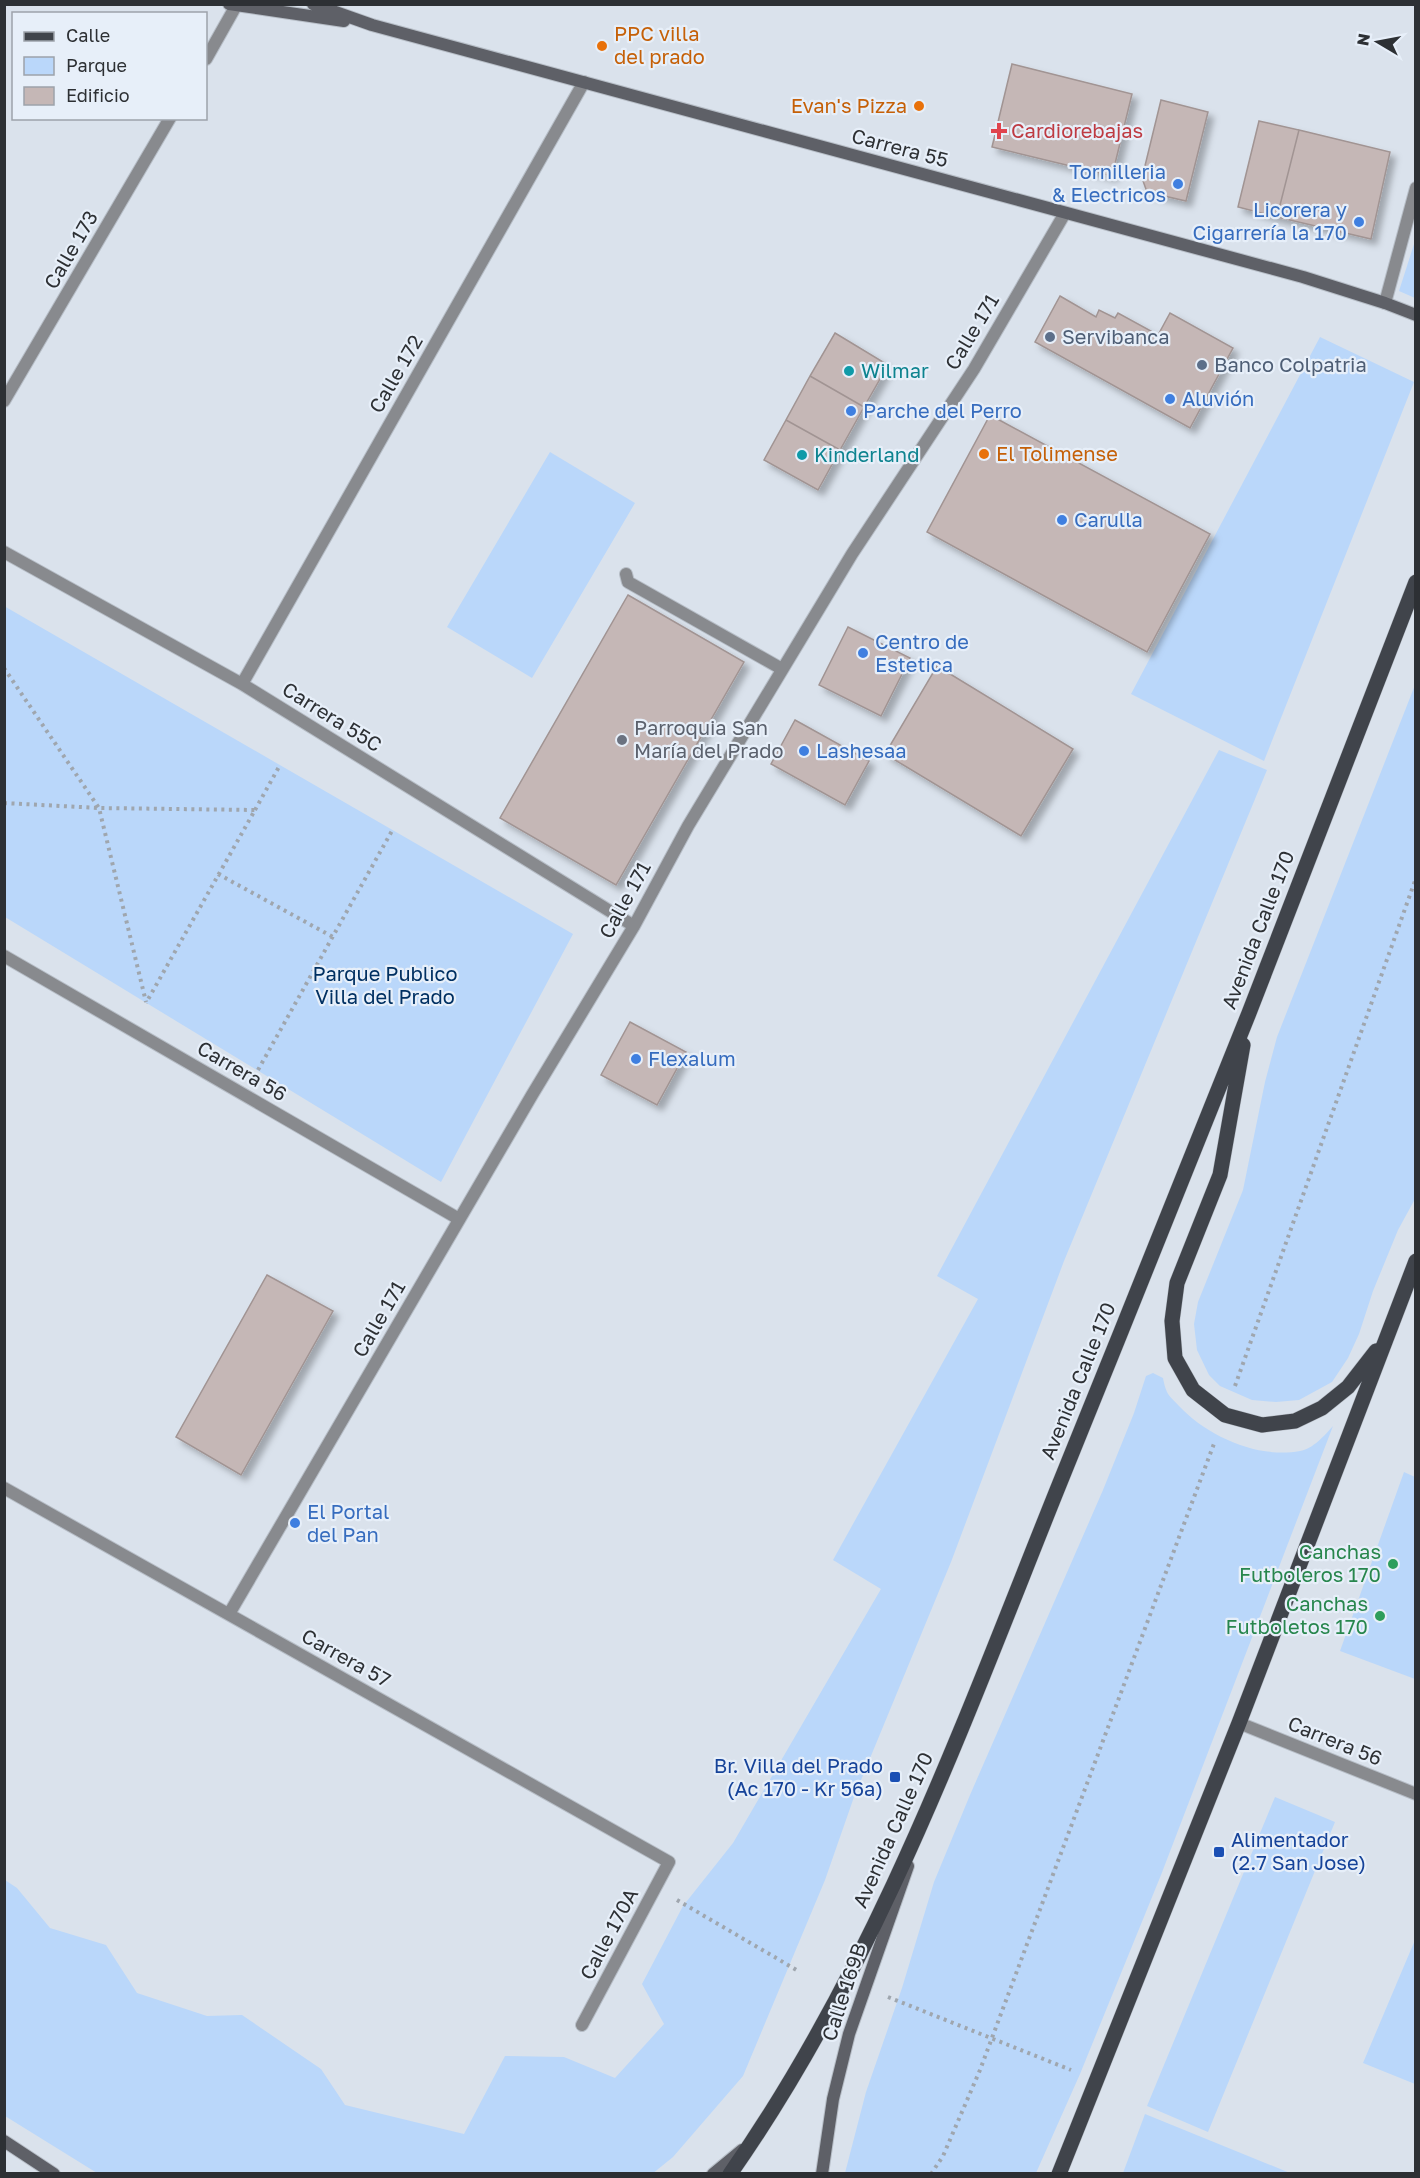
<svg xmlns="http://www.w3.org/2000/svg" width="1420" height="2178" viewBox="0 0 1420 2178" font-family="'Golos Text',sans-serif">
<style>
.green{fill:#bad7fa}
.building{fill:#c5b7b6;stroke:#a19493;stroke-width:1.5;filter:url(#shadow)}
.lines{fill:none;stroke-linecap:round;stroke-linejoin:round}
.street-casing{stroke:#b7bec7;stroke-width:14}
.secondary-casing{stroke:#b7bec7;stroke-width:14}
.primary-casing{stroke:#b7bec7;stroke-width:16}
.path{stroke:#9fa6ae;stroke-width:4;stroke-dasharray:3 4.5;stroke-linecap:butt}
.street{stroke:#888a8e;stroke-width:12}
.secondary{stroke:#5e6067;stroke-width:12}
.primary{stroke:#40444b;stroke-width:15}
.food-dot{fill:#e8710a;stroke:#e7eff9;stroke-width:2}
.health-dot{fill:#e0444e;stroke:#e7eff9;stroke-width:2}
.shop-dot{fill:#3f7fe0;stroke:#e7eff9;stroke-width:2}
.service-dot{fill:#5c6f8a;stroke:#e7eff9;stroke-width:2}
.culture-dot{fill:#0f9aa8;stroke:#e7eff9;stroke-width:2}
.worship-dot{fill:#6b7280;stroke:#e7eff9;stroke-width:2}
.leisure-dot{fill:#2e9e5b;stroke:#e7eff9;stroke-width:2}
.transit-dot{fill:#1a4fb4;stroke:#e7eff9;stroke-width:2}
.labels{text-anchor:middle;stroke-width:4.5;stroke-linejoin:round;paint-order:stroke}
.food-label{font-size:20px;fill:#c56008;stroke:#e7eff9;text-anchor:start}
.health-label{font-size:20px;fill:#be3a42;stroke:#e7eff9;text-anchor:start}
.street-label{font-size:20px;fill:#2d3034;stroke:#e7eff9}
.shop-label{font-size:20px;fill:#366cbe;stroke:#e7eff9;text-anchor:start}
.service-label{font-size:20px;fill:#4e5e75;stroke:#e7eff9;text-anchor:start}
.culture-label{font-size:20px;fill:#0d838f;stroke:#e7eff9;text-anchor:start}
.worship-label{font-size:20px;fill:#5b616d;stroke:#e7eff9;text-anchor:start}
.park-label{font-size:20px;fill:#003062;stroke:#e7eff9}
.leisure-label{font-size:20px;fill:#27864d;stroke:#e7eff9;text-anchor:end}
.transit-label{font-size:20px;fill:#164399;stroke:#e7eff9;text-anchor:end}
</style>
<defs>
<filter id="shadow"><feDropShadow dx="5.5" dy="5.5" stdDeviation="3" flood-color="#0004"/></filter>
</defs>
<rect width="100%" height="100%" fill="#dae2ec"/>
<path class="green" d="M1415,241V298L1399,291Z
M1320,337L1414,382L1264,761L1131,694Z
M550,452L635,503L532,678L447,627Z
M4,606L573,934L441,1182L5,917Z
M1415,685V1199L1398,1230L1373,1291L1359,1334L1348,1358L1332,1382L1299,1400L1276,1402L1252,1400L1220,1386L1209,1375L1197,1350L1194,1324L1198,1302L1243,1190L1265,1082L1277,1037Z
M1219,750L1267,770L1064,1261L951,1562L854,1797L825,1880L743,2076L673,2157L652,2174L97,2173L5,2116V1880L17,1888L50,1928L106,1945L137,1993L207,2016L242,2015L321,2069L345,2105L464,2134L505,2056L564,2057L615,2078L664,2024L642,1984L683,1906L733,1843L881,1589L833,1560L978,1299L937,1276Z
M1153,1373L1163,1378C1164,1383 1165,1388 1167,1392C1169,1397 1175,1401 1179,1406C1207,1436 1258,1459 1300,1451C1313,1449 1325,1435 1333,1426L1161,1875L1080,2074L1036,2173H845L866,2092L902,1988L934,1882L970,1795L1103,1490L1134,1413L1146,1376Z
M1404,1472L1415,1477V1679L1340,1651Z
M1275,1797L1335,1822L1208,2132L1147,2106Z
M1415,1940V2084L1363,2063Z
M1145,2114L1290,2173H1123Z"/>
<path class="building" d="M1012,64L1132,94L1112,176L992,147Z
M1161,100L1208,112L1186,201L1147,192L1142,178Z
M1259,121L1299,130L1277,217L1238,207Z
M1299,130L1390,152L1371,239L1277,217Z
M1060,296L1096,317L1099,310L1115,318L1118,313L1158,335L1170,313L1233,348L1190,428L1035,342Z
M835,333L888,365L864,407L810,376Z
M810,376L864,407L840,450L786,420Z
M990,415L1210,534L1147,652L927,532Z
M786,420L840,450L818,490L764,460Z
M628,595L744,662L616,885L500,818Z
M848,627L910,658L881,716L819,685Z
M937,666L1073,749L1021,836L885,754Z
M795,720L869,761L845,805L771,764Z
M630,1022L686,1052L657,1105L601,1075Z
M267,1275L333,1311L241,1475L176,1437Z"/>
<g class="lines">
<g class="street-casing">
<path id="street" d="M206,59L237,4
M1385,303L1416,188
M4,401L170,118
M4,552L242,684L634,926
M626,574L628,582L782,669
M242,684L584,82
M4,956L459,1219
M4,1488L669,1862L582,2025
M229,1614L532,1095L634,926L688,826L852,554L974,369L1065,213
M1239,1723L1416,1794"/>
</g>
<g class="secondary-casing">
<path id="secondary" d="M229,4L344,21
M313,4L372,25L1303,277L1385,303L1416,315
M4,2141L54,2174
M713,2174L742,2150
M822,2174L833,2099L849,2034L908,1866"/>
</g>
<g class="primary-casing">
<path id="primary" d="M1243,1045L1220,1175L1177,1283L1172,1321L1175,1358L1193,1390L1225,1415L1262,1425L1295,1421L1322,1408L1348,1387L1376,1351
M730,2174C876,1966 963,1724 1057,1490C1121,1331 1186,1173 1249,1013C1305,870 1360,725 1416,582
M1059,2174L1239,1723L1416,1261"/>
</g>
<path class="path" d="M4,668L99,808L146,1002
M4,803L99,808L255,810L146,1003
M255,810L280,765
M218,874L333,937
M258,1070L393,829
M1235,1386L1416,878
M677,1900L800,1972
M888,1997L1071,2070
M931,2174L943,2156L980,2070L1215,1441"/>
<use href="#street" class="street"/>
<use href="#secondary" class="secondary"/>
<use href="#primary" class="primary"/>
</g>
<g class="food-dot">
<circle cx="602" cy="46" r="6"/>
<circle cx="919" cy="106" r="6"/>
<circle cx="984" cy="454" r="6"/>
</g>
<path class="health-dot" d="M996 122h6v6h6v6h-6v6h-6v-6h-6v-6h6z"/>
<g class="shop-dot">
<circle cx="1178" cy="184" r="6"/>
<circle cx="1359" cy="222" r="6"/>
<circle cx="1170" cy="399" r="6"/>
<circle cx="851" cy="411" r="6"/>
<circle cx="1062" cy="520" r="6"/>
<circle cx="863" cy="653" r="6"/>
<circle cx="804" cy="751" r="6"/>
<circle cx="636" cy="1059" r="6"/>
<circle cx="295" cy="1523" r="6"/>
</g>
<g class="service-dot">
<circle cx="1050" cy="337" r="6"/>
<circle cx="1202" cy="365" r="6"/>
</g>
<g class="culture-dot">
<circle cx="849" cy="371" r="6"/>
<circle cx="802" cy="455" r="6"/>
</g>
<circle class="worship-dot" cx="622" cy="740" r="6"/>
<g class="leisure-dot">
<circle cx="1393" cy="1564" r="6"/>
<circle cx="1380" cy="1616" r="6"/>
</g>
<g class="transit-dot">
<rect x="889" y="1771" width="12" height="12" rx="3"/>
<rect x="1213" y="1846" width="12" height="12" rx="3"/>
</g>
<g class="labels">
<g class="food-label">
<text x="614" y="41">PPC villa<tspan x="614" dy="23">del prado</tspan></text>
<text x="907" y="113" text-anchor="end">Evan's Pizza</text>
<text x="996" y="461">El Tolimense</text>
</g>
<g class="health-label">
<text x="1011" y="138">Cardiorebajas</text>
</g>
<g class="street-label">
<text transform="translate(900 148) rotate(15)" y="7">Carrera 55</text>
<text transform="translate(71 250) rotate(-60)" y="7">Calle 173</text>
<text transform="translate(972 332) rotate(-59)" y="7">Calle 171</text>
<text transform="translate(396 374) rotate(-60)" y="7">Calle 172</text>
<text transform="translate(332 717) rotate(32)" y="7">Carrera 55C</text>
<text transform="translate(625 900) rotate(-61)" y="7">Calle 171</text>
<text transform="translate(1258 930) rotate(-69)" y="7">Avenida Calle 170</text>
<text transform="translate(242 1071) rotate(30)" y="7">Carrera 56</text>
<text transform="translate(379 1319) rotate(-60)" y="7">Calle 171</text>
<text transform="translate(1078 1381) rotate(-68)" y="7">Avenida Calle 170</text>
<text transform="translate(346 1658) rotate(29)" y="7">Carrera 57</text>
<text transform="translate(1335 1741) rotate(22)" y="7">Carrera 56</text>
<text transform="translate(893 1830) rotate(-66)" y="7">Avenida Calle 170</text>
<text transform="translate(609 1934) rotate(-62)" y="7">Calle 170A</text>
<text transform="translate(844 1992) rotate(-72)" y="7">Calle 169B</text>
</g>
<g class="shop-label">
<text x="1166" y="179" text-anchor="end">Tornilleria<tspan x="1166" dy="23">&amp; Electricos</tspan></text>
<text x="1347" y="217" text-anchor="end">Licorera y<tspan x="1347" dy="23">Cigarrería la 170</tspan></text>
<text x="1182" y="406">Aluvión</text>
<text x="863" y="418">Parche del Perro</text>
<text x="1074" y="527">Carulla</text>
<text x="875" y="649">Centro de<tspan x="875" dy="23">Estetica</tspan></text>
<text x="816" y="758">Lashesaa</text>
<text x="648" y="1066">Flexalum</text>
<text x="307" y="1519">El Portal<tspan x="307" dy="23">del Pan</tspan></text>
</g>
<g class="service-label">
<text x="1062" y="344">Servibanca</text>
<text x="1214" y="372">Banco Colpatria</text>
</g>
<g class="culture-label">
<text x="861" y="378">Wilmar</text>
<text x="814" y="462">Kinderland</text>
</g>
<g class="worship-label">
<text x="634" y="735">Parroquia San<tspan x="634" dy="23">María del Prado</tspan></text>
</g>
<g class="park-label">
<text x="385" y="981">Parque Publico<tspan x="385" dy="23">Villa del Prado</tspan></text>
</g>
<g class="leisure-label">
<text x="1381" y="1559">Canchas<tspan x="1381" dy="23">Futboleros 170</tspan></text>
<text x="1368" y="1611">Canchas<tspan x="1368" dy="23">Futboletos 170</tspan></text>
</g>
<g class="transit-label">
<text x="883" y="1773">Br. Villa del Prado<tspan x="883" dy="23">(Ac 170 - Kr 56a)</tspan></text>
<text x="1231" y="1847" text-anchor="start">Alimentador<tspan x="1231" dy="23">(2.7 San Jose)</tspan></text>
</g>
</g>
<rect width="1420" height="2178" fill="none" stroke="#2d3034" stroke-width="12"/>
<rect x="12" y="12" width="195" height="108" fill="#e7eff9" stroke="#9da3aa" stroke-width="1.5"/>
<rect x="24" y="32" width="30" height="9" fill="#40444b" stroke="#9da3aa" stroke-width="1.5"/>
<text x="66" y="42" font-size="18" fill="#2d3034">Calle</text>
<rect x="24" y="57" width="30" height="18" fill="#bad7fa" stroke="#9da3aa" stroke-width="1.5"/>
<text x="66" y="72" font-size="18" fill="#2d3034">Parque</text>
<rect x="24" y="87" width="30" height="18" fill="#c5b7b6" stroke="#9da3aa" stroke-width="1.5"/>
<text x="66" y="102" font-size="18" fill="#2d3034">Edificio</text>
<g transform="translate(1378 42) rotate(280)" stroke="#e7eff9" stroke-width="4.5" paint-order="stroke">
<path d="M0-4.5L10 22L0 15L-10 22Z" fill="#2d3034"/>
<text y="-9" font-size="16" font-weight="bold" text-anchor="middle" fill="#2d3034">N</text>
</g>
</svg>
